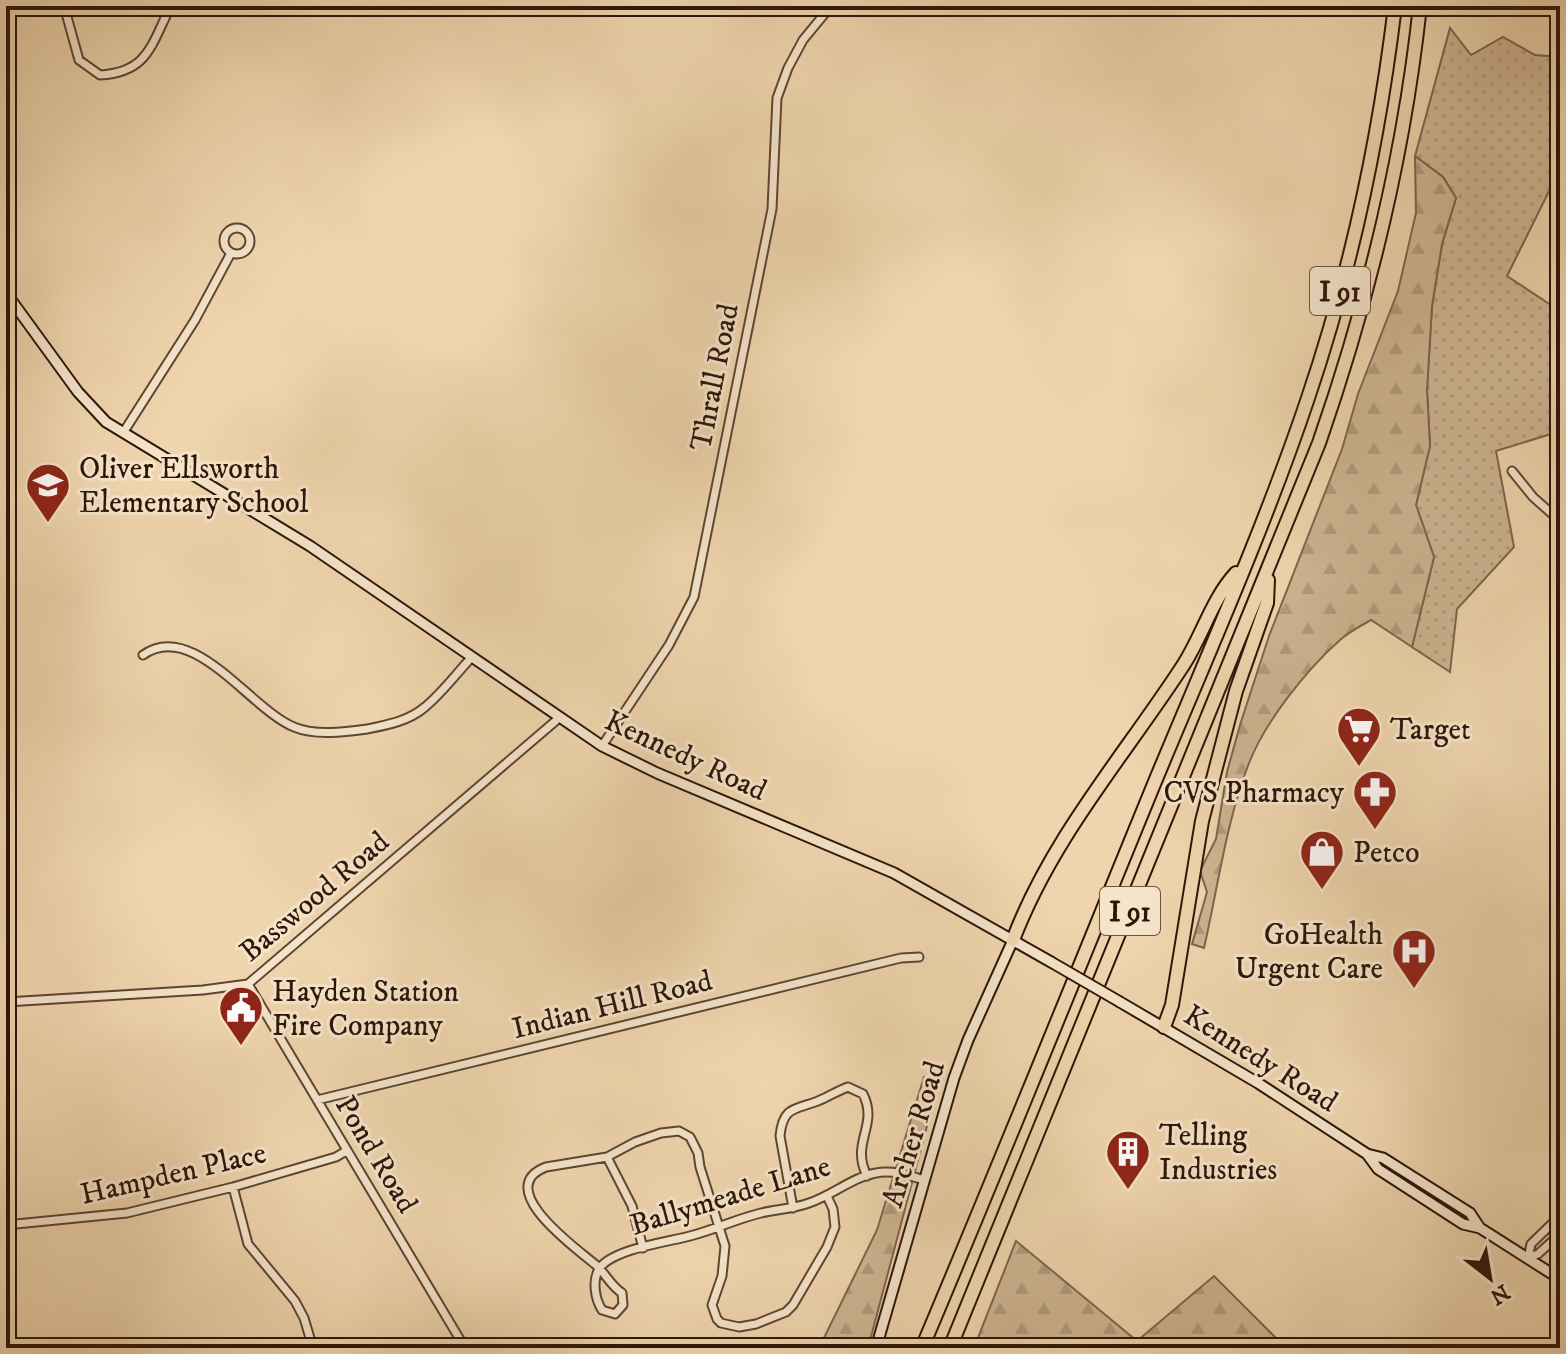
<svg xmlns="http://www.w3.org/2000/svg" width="1566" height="1354" viewBox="0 0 1566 1354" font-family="'IM FELL DW Pica',serif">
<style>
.grass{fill:url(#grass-dots);stroke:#7e644d;stroke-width:2}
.forest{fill:url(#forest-firs);stroke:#7e644d;stroke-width:2}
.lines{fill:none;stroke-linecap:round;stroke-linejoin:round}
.street-casing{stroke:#5e4532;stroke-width:11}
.secondary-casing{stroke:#2d1508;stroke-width:13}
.highway-casing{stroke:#2d1508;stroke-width:16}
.street{stroke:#f5e4ca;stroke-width:7}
.secondary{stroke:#f5e4ca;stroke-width:9}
.highway{stroke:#efd5ae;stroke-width:12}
.secondary-bridge-casing{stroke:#2d1508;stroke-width:13;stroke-linecap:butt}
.secondary-bridge{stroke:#f5e4ca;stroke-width:9}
.labels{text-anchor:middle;stroke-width:6;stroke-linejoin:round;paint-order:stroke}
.shield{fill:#f5e4ca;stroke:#695342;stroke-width:2}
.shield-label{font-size:28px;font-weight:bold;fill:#2d1508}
.street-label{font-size:30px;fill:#2d1508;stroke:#f5e4ca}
.poi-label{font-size:30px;fill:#2d1508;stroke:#f5e4ca;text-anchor:start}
</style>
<defs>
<pattern id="grass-dots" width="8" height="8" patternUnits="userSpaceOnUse" patternTransform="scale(2)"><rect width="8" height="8" fill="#ceb492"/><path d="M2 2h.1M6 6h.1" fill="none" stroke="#b19a7c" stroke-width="1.8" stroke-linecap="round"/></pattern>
<pattern id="forest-firs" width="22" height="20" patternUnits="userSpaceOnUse" patternTransform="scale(2)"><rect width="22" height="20" fill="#ceb492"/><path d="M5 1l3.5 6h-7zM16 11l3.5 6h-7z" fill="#b19a7c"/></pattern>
</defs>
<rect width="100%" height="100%" fill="#efd5ae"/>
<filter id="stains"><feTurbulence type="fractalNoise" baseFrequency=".0025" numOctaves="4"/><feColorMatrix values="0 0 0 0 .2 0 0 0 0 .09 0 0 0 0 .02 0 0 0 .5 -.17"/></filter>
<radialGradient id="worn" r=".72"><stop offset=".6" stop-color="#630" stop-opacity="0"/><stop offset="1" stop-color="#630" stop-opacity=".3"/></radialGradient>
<path class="grass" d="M1450,28L1471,55L1503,37L1535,55L1560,57V169L1507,276L1560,311V426L1551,434L1496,451L1514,547L1457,609L1450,672L1412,647L1434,557L1416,505L1430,446L1427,390L1432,306L1442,244L1456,198L1443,177L1415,156Z"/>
<path class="forest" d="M1415,156L1443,177L1456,198L1442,244L1432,306L1427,390L1430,446L1416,505L1434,557L1412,647L1371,620C1360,626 1349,632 1340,640C1306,670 1265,722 1249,763C1226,822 1218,887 1204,948L1192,944L1207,892L1200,871L1216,839L1227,772L1240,725L1269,636L1342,449L1358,394L1398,291L1416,213Z
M924,1077L939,1081L868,1348H819L877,1230Z
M1016,1241L1137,1341L1214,1276L1286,1348H974Z"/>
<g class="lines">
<g class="street-casing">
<path id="street" d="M64,6L79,60L100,75C149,72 151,44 171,6
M224 241a13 13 0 1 1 26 0a13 13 0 1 1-26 0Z
M123,433L195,320L231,253
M1512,471L1533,497L1560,521
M143,655C193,619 250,709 294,727C315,736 345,732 367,729C387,725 409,721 425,707C442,693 456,674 471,658
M602,746L669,645L694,597L772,209L777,98L788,68L803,40L831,6
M248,984L465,1348
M6,1002L203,990L248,984L559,718
M317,1100L901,958L919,957
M607,1157L632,1206L643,1248
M233,1187L248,1244L295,1301L304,1318L313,1348
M827,1196L833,1209L835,1227L827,1247L793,1305L786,1312L756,1324L739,1327L721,1323L717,1319L712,1305L722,1276L725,1246L700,1167L698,1153L690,1137L679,1131L661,1133L635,1142L607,1157L546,1167C491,1188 577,1249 596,1265C606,1274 610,1285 622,1293L623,1305L615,1314L602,1310C595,1299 592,1281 599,1269C612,1249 668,1242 690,1236C714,1230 736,1219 761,1213C777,1209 793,1209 809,1203C831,1196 853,1177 876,1173C892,1170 908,1175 924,1180
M793,1208L780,1136C783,1106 795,1110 818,1101C828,1097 837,1091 848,1087L863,1094C879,1126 850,1142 867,1176
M6,1225L127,1213L233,1187L336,1157L346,1151
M1528,1258L1531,1244L1560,1216
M1528,1258L1538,1254L1560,1234"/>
</g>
<g class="secondary-casing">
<path id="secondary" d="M6,293L78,392L106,422L310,546L602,746L657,773L894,873L1051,962
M1120,1002L1258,1083L1367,1154L1383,1158L1470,1213L1480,1228
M1367,1154L1378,1169L1463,1224L1480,1228L1560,1279
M876,1348L954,1078L968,1040L1013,940"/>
</g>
<g class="highway-casing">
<path id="highway" d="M1013,940C1052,837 1125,755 1184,664C1203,634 1212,599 1236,573
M1164,1027L1172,1005L1202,821L1236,691L1267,603L1268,580
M922,1348C1001,1161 1077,972 1154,784C1207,656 1264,529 1308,398C1351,271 1379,139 1395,6
M950,1348L1319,443C1368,302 1404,155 1420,6"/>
</g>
<use href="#street" class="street"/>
<use href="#secondary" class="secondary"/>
<use href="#highway" class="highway"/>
<g class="secondary-bridge-casing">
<path id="secondary-bridge" d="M1051,962L1120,1002"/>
</g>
<use href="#secondary-bridge" class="secondary-bridge"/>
</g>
<defs>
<g id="school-pin" transform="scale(2.3)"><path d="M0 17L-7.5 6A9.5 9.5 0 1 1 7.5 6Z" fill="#8f2418" stroke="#f5e4ca"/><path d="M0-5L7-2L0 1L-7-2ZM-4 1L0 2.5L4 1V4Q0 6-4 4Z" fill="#fff"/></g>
<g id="supermarket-pin" transform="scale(2.3)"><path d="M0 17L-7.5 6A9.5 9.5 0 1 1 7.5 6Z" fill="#8f2418" stroke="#f5e4ca"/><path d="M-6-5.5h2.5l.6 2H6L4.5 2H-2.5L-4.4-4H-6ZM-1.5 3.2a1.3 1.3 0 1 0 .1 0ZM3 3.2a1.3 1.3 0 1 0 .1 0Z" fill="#fff"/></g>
<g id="pharmacy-pin" transform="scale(2.3)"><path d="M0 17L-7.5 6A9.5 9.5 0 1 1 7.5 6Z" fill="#8f2418" stroke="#f5e4ca"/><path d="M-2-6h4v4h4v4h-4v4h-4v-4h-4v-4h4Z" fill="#fff"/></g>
<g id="shop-pin" transform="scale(2.3)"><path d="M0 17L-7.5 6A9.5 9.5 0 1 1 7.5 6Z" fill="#8f2418" stroke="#f5e4ca"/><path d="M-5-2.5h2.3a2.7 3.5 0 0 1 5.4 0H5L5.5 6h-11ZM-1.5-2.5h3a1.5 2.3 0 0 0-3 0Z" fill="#fff"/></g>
<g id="hospital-pin" transform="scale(2.3)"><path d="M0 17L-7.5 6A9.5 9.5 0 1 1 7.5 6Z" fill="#8f2418" stroke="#f5e4ca"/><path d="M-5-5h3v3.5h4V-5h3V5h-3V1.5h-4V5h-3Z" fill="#fff"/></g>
<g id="civic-pin" transform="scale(2.3)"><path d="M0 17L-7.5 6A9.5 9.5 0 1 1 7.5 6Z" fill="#8f2418" stroke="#f5e4ca"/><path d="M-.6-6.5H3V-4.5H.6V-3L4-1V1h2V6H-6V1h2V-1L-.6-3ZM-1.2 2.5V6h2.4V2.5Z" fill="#fff"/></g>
<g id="building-pin" transform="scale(2.3)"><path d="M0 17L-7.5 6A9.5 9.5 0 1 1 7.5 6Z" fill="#8f2418" stroke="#f5e4ca"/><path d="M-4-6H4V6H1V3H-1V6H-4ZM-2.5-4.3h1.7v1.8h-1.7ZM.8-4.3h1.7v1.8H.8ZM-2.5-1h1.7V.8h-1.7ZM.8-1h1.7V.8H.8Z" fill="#fff"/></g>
</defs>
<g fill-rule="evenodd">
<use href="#school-pin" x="48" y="485"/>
<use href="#supermarket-pin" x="1359" y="729"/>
<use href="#pharmacy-pin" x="1375" y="792"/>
<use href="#shop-pin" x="1322" y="852"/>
<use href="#hospital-pin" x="1414" y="951"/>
<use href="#civic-pin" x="241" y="1008"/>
<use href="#building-pin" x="1128" y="1152"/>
</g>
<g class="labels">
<g class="shield">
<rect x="1310" y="267" width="60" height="48" rx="6"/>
<rect x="1100" y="887" width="60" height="48" rx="6"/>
</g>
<g class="shield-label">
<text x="1340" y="301">I 91</text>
<text x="1130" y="921">I 91</text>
</g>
<g class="street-label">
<text transform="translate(714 377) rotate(-79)" y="10">Thrall Road</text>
<text transform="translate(686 755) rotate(25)" y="10">Kennedy Road</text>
<text transform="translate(314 896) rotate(-40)" y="10">Basswood Road</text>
<text transform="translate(612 1004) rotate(-14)" y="10">Indian Hill Road</text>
<text transform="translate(1261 1058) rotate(32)" y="10">Kennedy Road</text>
<text transform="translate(913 1134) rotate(-73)" y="10">Archer Road</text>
<text transform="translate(377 1154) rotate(59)" y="10">Pond Road</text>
<text transform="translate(173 1173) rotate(-13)" y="10">Hampden Place</text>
<text transform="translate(730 1195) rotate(-17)" y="10">Ballymeade Lane</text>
</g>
<g class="poi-label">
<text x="79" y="478">Oliver Ellsworth<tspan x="79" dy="34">Elementary School</tspan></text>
<text x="1390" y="739">Target</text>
<text x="1344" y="802" text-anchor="end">CVS Pharmacy</text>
<text x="1353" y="862">Petco</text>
<text x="1383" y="944" text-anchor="end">GoHealth<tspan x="1383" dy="34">Urgent Care</tspan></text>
<text x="272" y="1001">Hayden Station<tspan x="272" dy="34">Fire Company</tspan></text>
<text x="1159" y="1145">Telling<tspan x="1159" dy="34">Industries</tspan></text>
</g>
</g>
<rect width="1566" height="1354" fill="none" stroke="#efd5ae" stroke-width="32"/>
<rect x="8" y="8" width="1550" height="1338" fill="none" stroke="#2d1508" stroke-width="4"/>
<rect x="16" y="16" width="1534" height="1322" fill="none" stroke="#2d1508" stroke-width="2"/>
<g transform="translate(1490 1278) rotate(149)" stroke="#f5e4ca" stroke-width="6" paint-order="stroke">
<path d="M0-6L14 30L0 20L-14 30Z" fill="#2d1508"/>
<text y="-12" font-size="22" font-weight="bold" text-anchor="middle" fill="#2d1508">N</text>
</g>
<rect width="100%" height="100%" filter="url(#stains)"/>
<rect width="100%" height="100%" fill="url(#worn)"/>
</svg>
